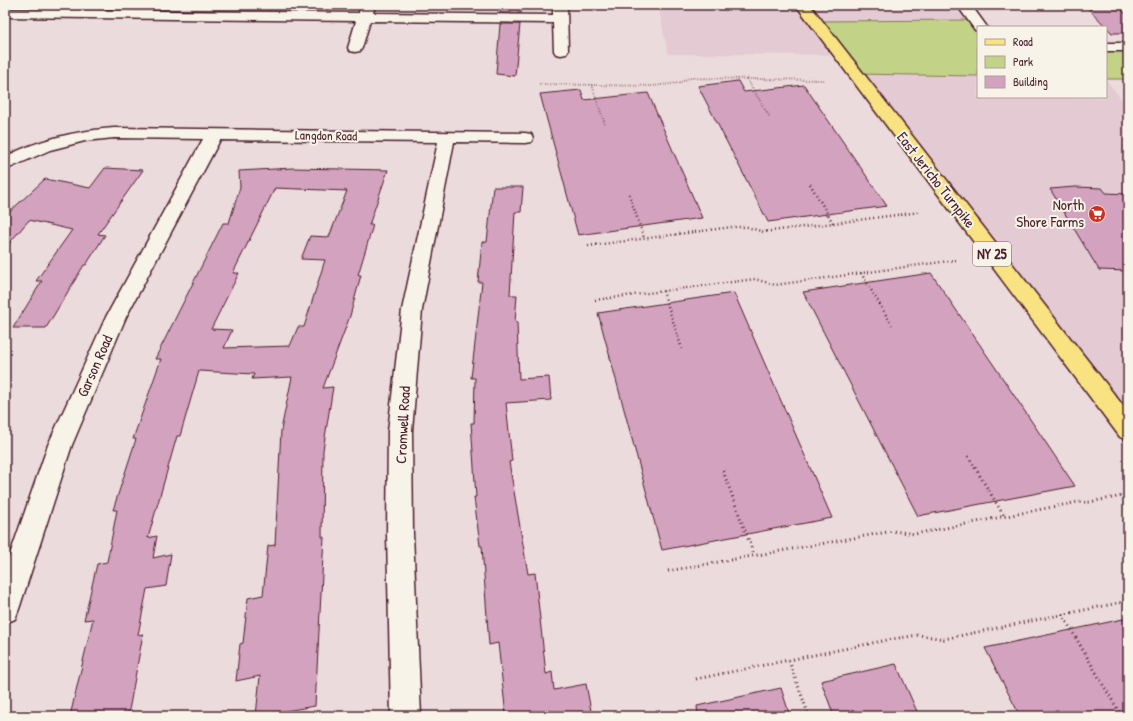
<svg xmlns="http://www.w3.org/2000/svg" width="1133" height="721" viewBox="0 0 1133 721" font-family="'Patrick Hand',sans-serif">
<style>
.built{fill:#e4cad3}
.green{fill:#c2d286;stroke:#867858}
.building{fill:#d3a2bf;stroke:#4a1f2b;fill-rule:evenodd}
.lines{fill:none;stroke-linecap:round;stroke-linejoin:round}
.minor-casing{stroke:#4a1f2b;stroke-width:3}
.primary-casing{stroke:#4a1f2b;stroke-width:3}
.path-far2{stroke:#4a1f2b;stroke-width:2;stroke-dasharray:0.5 2;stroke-linecap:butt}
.path-far1{stroke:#4a1f2b;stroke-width:2.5;stroke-dasharray:1 3;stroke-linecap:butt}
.path{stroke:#4a1f2b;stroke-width:3;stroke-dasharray:1 3.5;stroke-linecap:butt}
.minor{fill:#f7f3e8;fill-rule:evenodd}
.primary{fill:#f8e281;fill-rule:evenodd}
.labels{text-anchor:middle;stroke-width:4;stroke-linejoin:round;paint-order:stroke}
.far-street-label{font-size:13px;fill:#4a1f2b;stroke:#f7f3e8}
.shield{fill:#f7f3e8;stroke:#7e5f64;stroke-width:1}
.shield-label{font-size:14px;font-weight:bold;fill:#4a1f2b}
.street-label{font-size:15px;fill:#4a1f2b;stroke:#f7f3e8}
.poi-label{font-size:15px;fill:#4a1f2b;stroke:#f7f3e8;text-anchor:end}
</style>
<rect width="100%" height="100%" fill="#ecdbdc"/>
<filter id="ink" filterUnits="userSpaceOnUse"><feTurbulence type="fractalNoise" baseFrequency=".025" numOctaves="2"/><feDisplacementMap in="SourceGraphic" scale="8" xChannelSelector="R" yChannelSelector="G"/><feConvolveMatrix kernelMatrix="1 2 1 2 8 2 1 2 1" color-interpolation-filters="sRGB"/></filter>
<g filter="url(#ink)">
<path class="built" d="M658,5H963L974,20L840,55L668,54Z
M854,74L978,76V97H1106V80L1128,107V430Z"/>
<path class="green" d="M974,20L978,27V76L854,74L815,21Z
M1106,47H1128V79H1106Z"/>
<path class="building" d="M501,5H522L521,13H500Z
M1085,5H1117L1128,16V33H1112Z
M500,24H520L515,76L496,74Z
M738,81L744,92L804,85L887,206L768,222L698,86Z
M581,90L584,100L648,93L702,218L578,235L540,94Z
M105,168L143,170L98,234L105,235L86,265H84L46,328H13L42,281H36L72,230L29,220L5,248V216L45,179L90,188Z
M293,168L388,170L369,225H373L358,275H361L350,316L323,388L333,387L323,450L322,537H324L315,706L256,716L260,676L236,681L240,644L243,643L248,598L263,595L268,546L275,545L281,430L292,377L252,379L254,374L199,371L180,436H177L148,538L157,536L153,558L171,554L166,586L147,589L138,635L143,634L128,716H70L93,619L84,620L97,564L107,562L117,510H113L136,439H133L161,359H155L223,223H229L240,187L239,171ZM275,188L347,191L329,237L310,236L301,259L325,260L304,327H298L290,346L224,348L232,330L211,329L239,273H233Z
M493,187H523L521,212H515L510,295H517L515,322H517L519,379L549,377L551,400L506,403L512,461L509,462L528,574L535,573L546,674L552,672L554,690L586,684L592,716H506L498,643L489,645L482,546H480L474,497H476L471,423H474L475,378H471L482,282H478L482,242H487Z
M1075,187L1102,188L1106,193L1128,194V271L1099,270L1050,189Z
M931,273L995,367L1075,486L918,516L803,292Z
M734,293L832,518L662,550L598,313Z
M1128,618V716H1020L985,648Z
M896,664L919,716H834L821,681Z
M781,688L790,716H698L697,706Z"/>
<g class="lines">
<g class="minor-casing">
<path id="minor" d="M361,5H375L373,13L553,15V5H567L568,51L566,54L561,55L556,54L554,51L553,23L370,21L362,48L360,51L355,52L350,51L348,48L356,21L5,17V9L359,13Z
M957,5H971L987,27H978V31L975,30Z
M1106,43H1128V51H1106Z
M114,128L525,133L531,134L533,138L531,142L525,143L454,142L422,310L412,431L413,534L421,716H391L387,534L388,431L402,310L438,142L220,140L126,317L72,445L19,609L15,619L5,623V569L48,445L106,317L203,139L114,138L85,141L50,150L5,170V157C39,139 76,131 114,128Z"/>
</g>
<g class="primary-casing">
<path id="primary" d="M796,5H810L1128,412V441L1120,437Z"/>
</g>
<path class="path-far2" d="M747,79L769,116
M539,84L653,86L679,83L689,78L825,80
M592,85L605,125"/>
<path class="path-far1" d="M810,184L833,223
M629,194L644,238
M588,246L732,227H747L764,232L920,212
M861,273L892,325
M663,291L682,349
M595,300L755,279L775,285L956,260"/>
<path class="path" d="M968,456L1004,516
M723,471L754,555
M668,571L893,531L915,534L1078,502H1089L1123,496
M1062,614L1119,712
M789,661L809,716
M696,679L892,639L919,635L944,639L1128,601"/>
<use href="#minor" class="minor"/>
<use href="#primary" class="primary"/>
</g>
</g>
<defs>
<g id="supermarket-disc" transform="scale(0.9)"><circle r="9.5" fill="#c8321e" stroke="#f7f3e8"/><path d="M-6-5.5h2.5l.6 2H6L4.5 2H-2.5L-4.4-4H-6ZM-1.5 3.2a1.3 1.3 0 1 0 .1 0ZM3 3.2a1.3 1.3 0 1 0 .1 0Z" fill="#fff"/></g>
</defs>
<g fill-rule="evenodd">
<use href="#supermarket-disc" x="1097" y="214"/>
</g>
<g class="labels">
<g class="far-street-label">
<text transform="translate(326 135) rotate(1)" y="5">Langdon Road</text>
</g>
<rect class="shield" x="973" y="242" width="38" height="24" rx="3"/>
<g class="shield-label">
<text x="992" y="259">NY 25</text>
</g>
<g class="street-label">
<text transform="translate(936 180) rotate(52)" y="5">East Jericho Turnpike</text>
<text transform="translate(95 366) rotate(-66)" y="5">Garson Road</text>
<text transform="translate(403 425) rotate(-87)" y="5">Cromwell Road</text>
</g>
<g class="poi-label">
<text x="1084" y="210">North<tspan x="1084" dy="17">Shore Farms</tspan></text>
</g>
</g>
<rect width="1133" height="721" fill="none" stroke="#f7f3e8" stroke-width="20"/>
<rect x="10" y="10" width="1113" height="701" fill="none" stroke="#4a1f2b" stroke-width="1.5" filter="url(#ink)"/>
<rect x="977" y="26" width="130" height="72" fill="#f7f3e8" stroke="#b29e9c"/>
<rect x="985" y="39" width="20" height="6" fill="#f8e281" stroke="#b29e9c"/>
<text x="1013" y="46" font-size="12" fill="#4a1f2b">Road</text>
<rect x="985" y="56" width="20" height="12" fill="#c2d286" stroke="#b29e9c"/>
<text x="1013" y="66" font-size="12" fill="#4a1f2b">Park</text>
<rect x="985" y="76" width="20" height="12" fill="#d3a2bf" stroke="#b29e9c"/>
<text x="1013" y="86" font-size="12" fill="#4a1f2b">Building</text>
</svg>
